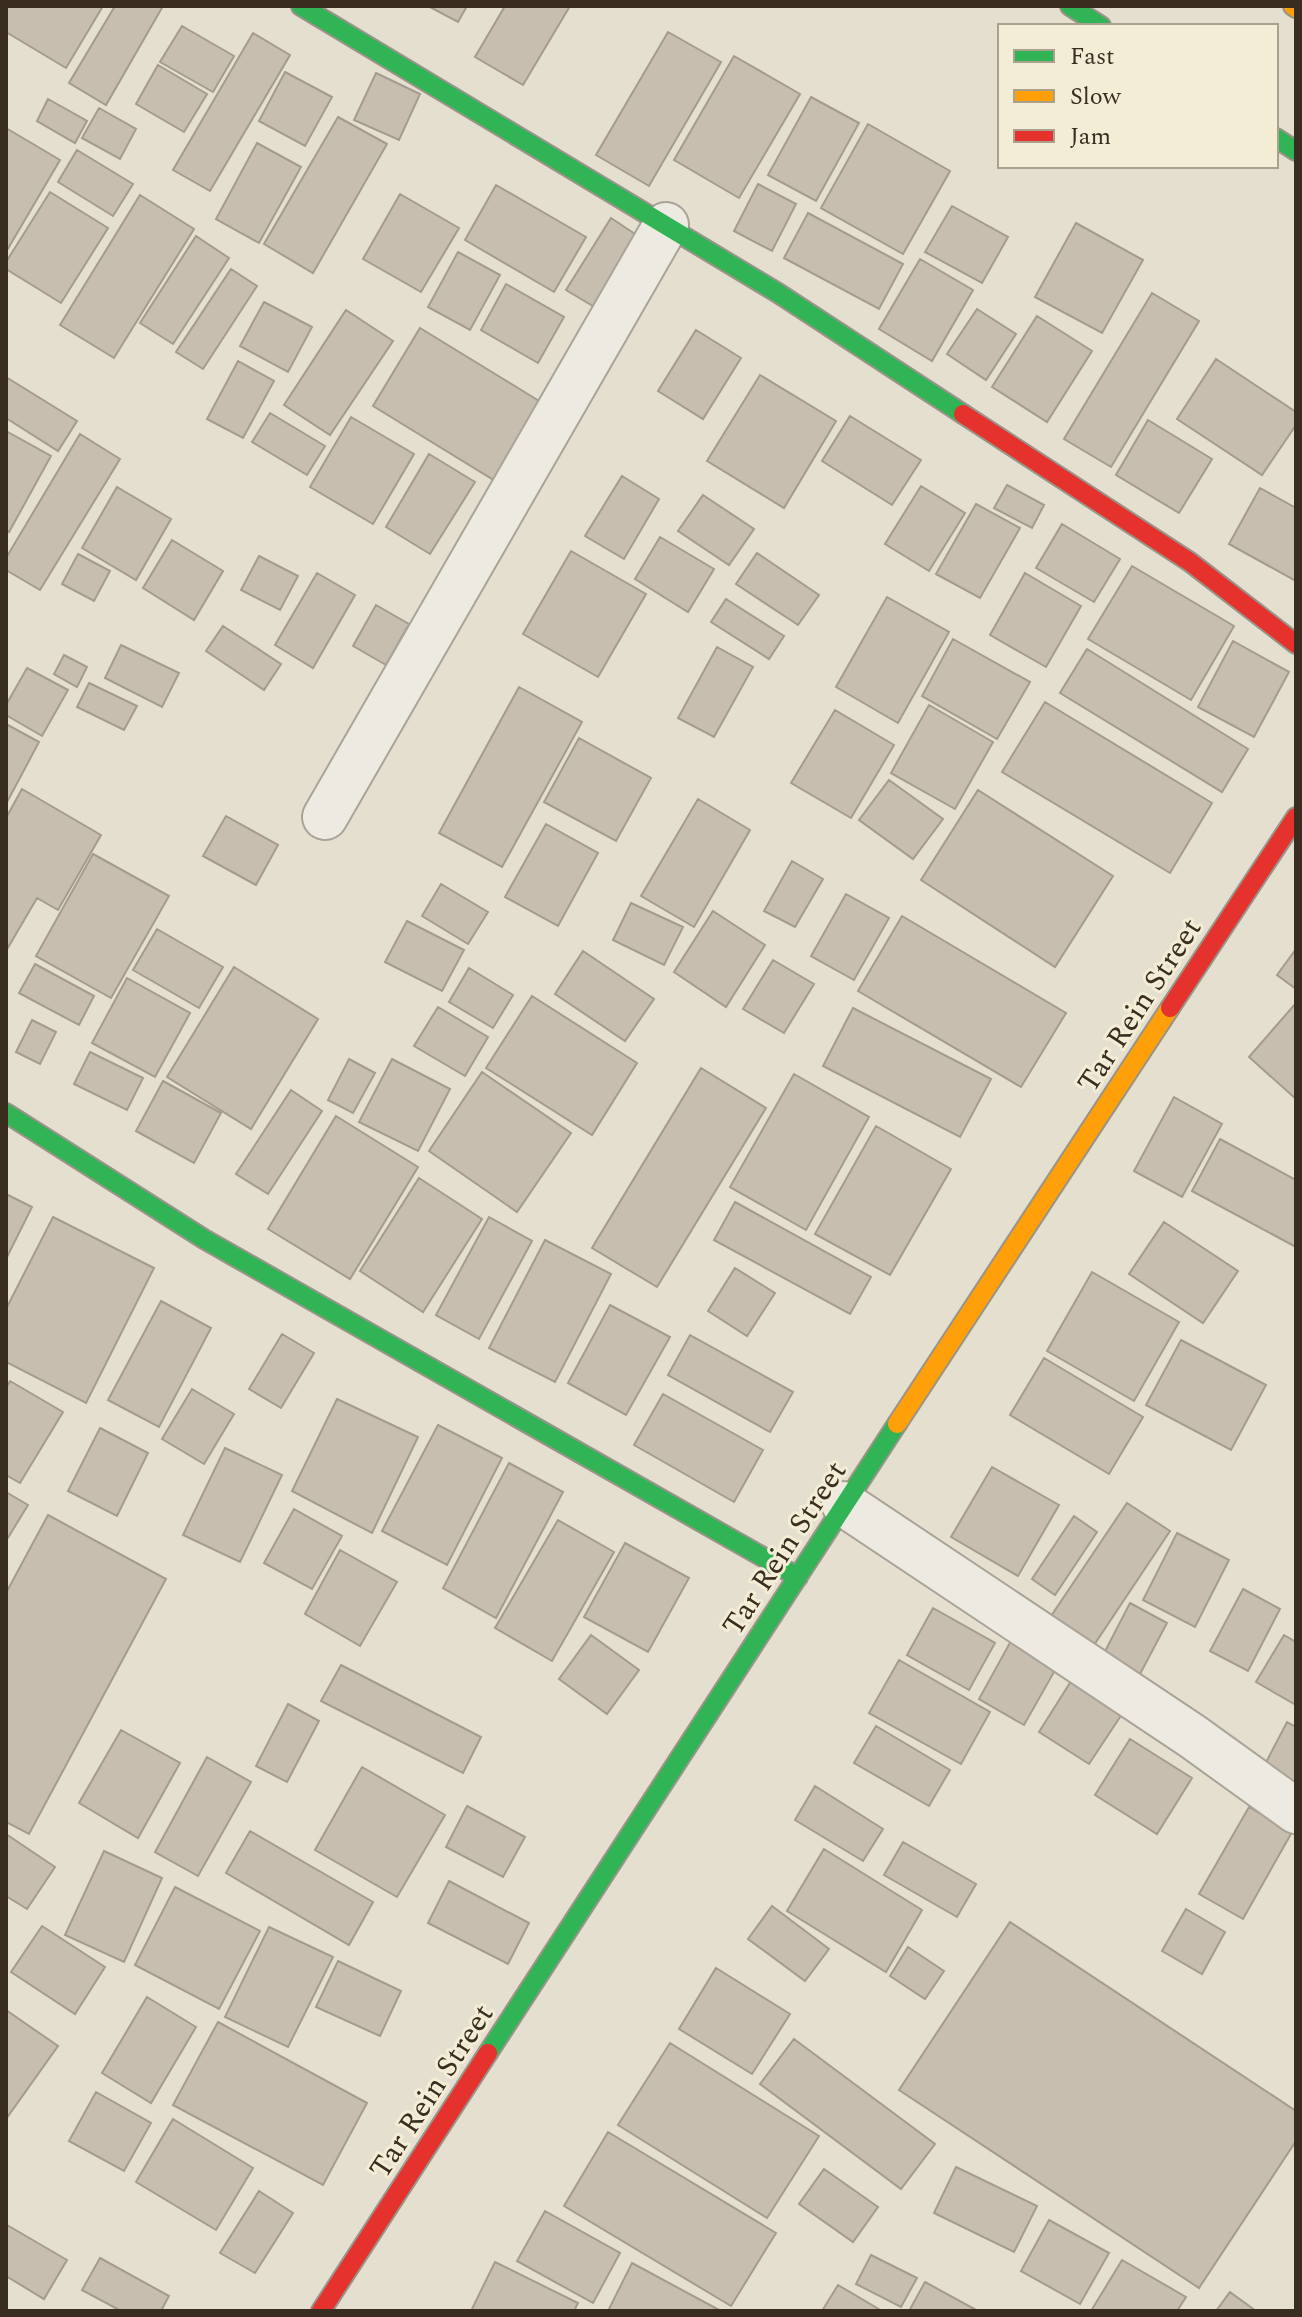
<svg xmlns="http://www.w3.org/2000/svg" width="1302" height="2317" viewBox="0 0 1302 2317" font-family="Spectral,serif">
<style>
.building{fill:#c8beb0;stroke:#a49b8e;stroke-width:2}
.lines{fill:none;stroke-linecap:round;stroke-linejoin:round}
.street-casing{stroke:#aaa498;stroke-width:48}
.fast-casing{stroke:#999488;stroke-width:22}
.slow-casing{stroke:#999488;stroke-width:22}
.jam-casing{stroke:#999488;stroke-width:22}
.street{stroke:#eceae1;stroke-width:44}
.fast{stroke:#30b455;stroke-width:18}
.slow{stroke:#ff9f0a;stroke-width:18}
.jam{stroke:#e5322d;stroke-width:18}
.labels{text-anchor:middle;stroke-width:6;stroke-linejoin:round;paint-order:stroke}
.street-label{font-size:30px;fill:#392d20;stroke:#f4edd6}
</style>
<rect width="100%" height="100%" fill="#e4dfcf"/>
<path class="building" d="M6,6H103L66,68L6,32Z
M115,6H163L106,105L69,83Z
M428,6H467L458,22Z
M505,6H570L523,85L475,57Z
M182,26L234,56L213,92L160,62Z
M668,32L721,62L649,186L596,155Z
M253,33L290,55L210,191L173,170Z
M734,56L800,94L739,198L674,160Z
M158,65L207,94L184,132L136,104Z
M285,72L332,97L305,146L259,121Z
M376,73L420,94L399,140L354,120Z
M811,97L859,123L816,201L768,175Z
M48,99L87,121L75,143L37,121Z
M99,108L136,129L120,159L82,138Z
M338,117L387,144L313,273L264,244Z
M868,124L950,171L903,254L821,208Z
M6,128L60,160L6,252Z
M257,143L301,167L259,243L216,219Z
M77,150L133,184L113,216L58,182Z
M758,184L796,204L772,251L734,231Z
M496,185L586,237L554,292L465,240Z
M50,192L108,228L61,303L6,269V262Z
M400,194L459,228L421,292L363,259Z
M140,195L194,229L114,358L60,325Z
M952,206L1008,237L982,283L925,252Z
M808,213L903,264L879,309L784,258Z
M611,218L641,238L596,308L566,290Z
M1076,223L1143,260L1102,333L1035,297Z
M196,236L229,258L173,344L140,323Z
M458,252L500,275L470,330L428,307Z
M920,259L973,290L932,361L879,329Z
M231,269L257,286L203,369L176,352Z
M506,284L564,317L538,363L481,330Z
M1152,293L1199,321L1111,467L1064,439Z
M264,302L312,327L288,372L240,346Z
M977,309L1016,334L986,380L947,354Z
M346,310L393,341L330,435L284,405Z
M1037,316L1092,351L1047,422L992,387Z
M420,328L544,404L497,482L373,406Z
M696,330L741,358L703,419L658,391Z
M1216,359L1296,412V425L1262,475L1177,419Z
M238,361L274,381L243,438L207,419Z
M760,375L836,421L784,508L707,461Z
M6,377L77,421L58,451L6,418Z
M270,413L325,446L307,475L252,442Z
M850,416L921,460L892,505L822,461Z
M351,417L414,454L373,524L310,487Z
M1148,420L1212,459L1179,513L1116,475Z
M6,431L51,456L9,532L6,530Z
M80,434L120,459L40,590L6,570V558Z
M429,454L475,482L430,554L386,527Z
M622,476L659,499L624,559L585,536Z
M1007,485L1044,505L1032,528L994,508Z
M921,486L965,513L929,571L885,544Z
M117,487L171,519L136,580L82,548Z
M1260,488L1296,508V581L1229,544Z
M703,495L754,529L729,565L678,531Z
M976,504L1020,528L980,598L936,574Z
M1062,524L1120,559L1094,602L1036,568Z
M660,537L714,569L688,612L635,579Z
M172,540L223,571L194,620L143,588Z
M571,551L646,594L598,677L523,634Z
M757,553L819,595L798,625L736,584Z
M78,554L110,571L94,601L62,584Z
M259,556L298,576L280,610L241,590Z
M1132,566L1234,626L1191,700L1088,639Z
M317,573L355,595L313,668L275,645Z
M1025,573L1081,606L1046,667L990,635Z
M887,597L949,632L898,723L836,687Z
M726,599L784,636L769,659L711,622Z
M376,605L409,624L386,665L353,646Z
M223,626L281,664L264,690L206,651Z
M953,639L1030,682L997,739L922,696Z
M1233,641L1289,672L1254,737L1198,707Z
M121,645L179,673L162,707L105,678Z
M717,647L753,667L714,737L678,718Z
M1087,649L1248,749L1222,792L1060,693Z
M64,655L87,667L77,687L54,674Z
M27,668L68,690L42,736L6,715V705Z
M89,683L137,706L124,730L77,707Z
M519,687L582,722L502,867L439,833Z
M1045,702L1212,803L1170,873L1002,772Z
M929,705L993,742L955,809L891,773Z
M835,710L894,745L851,818L791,783Z
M6,724L39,742L6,804Z
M579,738L651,778L616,841L544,802Z
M889,780L943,819L913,859L859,820Z
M22,789L101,835L58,910L37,898L6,951V818Z
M978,790L1113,876L1055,967L921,880Z
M698,799L750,830L694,927L641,896Z
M226,816L278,845L256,885L203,856Z
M546,824L598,853L558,926L505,897Z
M93,854L169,896L111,998L36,956Z
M792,861L823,879L795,927L764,911Z
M441,884L488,912L468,944L422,916Z
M846,894L889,918L854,980L811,956Z
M631,903L683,927L664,965L613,940Z
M713,911L765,945L726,1007L674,972Z
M902,916L1066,1013L1021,1087L858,991Z
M407,921L464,950L442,991L385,962Z
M157,929L223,967L199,1008L133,970Z
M1296,949V989L1277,975Z
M583,951L654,999L625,1041L555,994Z
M773,960L814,984L784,1033L743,1009Z
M35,964L94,996L79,1025L19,993Z
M234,967L318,1019L251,1129L167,1077Z
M469,968L513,995L493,1028L449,1002Z
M127,978L190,1013L155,1077L92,1043Z
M532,996L637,1063L592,1135L486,1068Z
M1296,1003V1099L1249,1057Z
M438,1007L488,1037L465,1076L414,1046Z
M853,1008L991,1079L960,1137L823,1066Z
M32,1020L56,1032L40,1064L16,1052Z
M90,1052L143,1078L127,1110L74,1084Z
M349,1059L375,1073L353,1113L328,1100Z
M392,1059L450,1089L418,1151L359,1122Z
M701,1068L766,1108L657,1287L592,1248Z
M482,1072L571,1133L517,1212L429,1151Z
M794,1074L869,1117L806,1230L730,1187Z
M163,1081L221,1113L194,1163L136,1131Z
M291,1090L322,1111L268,1194L236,1174Z
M1174,1097L1222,1124L1182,1197L1134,1171Z
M336,1116L418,1167L350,1279L268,1229Z
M876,1126L951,1169L890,1275L815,1234Z
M1220,1139L1296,1180V1247L1192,1191Z
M419,1178L482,1219L423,1312L360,1271Z
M6,1194L32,1207L6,1259Z
M735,1202L871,1277L850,1314L714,1240Z
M53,1217L154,1268L86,1403L6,1362V1309Z
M489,1217L532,1241L479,1339L436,1315Z
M1164,1222L1238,1271L1203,1323L1129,1274Z
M545,1240L611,1274L555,1382L489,1348Z
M735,1268L775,1293L747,1336L708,1311Z
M1092,1272L1179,1322L1134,1401L1047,1351Z
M161,1301L211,1328L159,1427L108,1400Z
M610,1305L670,1337L626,1415L568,1383Z
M282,1334L314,1353L281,1408L249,1389Z
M690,1335L793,1392L770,1432L668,1375Z
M1181,1340L1266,1385L1231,1450L1146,1405Z
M1044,1358L1143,1417L1109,1474L1010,1415Z
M10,1381L63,1412L20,1483L6,1475V1388Z
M192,1389L234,1414L204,1464L162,1439Z
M663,1394L763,1450L734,1502L634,1445Z
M337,1399L418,1437L372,1533L292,1491Z
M438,1425L502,1458L447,1565L382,1531Z
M100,1428L148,1453L117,1516L68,1491Z
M225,1448L282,1475L240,1562L183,1535Z
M509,1463L563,1492L496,1618L443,1588Z
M992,1467L1059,1505L1018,1576L951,1537Z
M6,1492L28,1505L6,1541Z
M1127,1503L1170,1531L1088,1654L1045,1625Z
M294,1509L342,1536L312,1589L264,1563Z
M48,1515L166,1579L29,1834L6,1822V1593Z
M1074,1516L1097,1532L1055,1595L1032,1579Z
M558,1520L614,1552L552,1661L495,1628Z
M1177,1533L1229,1560L1195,1627L1143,1600Z
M625,1543L689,1578L648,1652L584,1617Z
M340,1550L397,1582L360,1646L305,1614Z
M1243,1589L1280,1609L1248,1671L1210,1651Z
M1130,1603L1167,1623L1139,1676L1102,1657Z
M933,1608L995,1643L969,1690L907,1655Z
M591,1635L639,1670L607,1714L559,1679Z
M1284,1635L1296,1642V1705L1256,1682Z
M1012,1639L1058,1665L1024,1725L979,1699Z
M899,1660L990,1712L961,1764L869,1713Z
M341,1665L481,1737L463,1773L321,1701Z
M1075,1675L1126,1708L1089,1764L1039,1732Z
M288,1704L319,1721L287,1782L256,1766Z
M1287,1722L1296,1727V1787L1262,1770Z
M876,1726L950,1770L929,1806L854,1763Z
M121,1730L180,1763L138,1838L79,1803Z
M1130,1739L1192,1778L1157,1834L1095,1795Z
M207,1757L251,1782L198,1876L155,1852Z
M362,1767L445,1815L397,1897L315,1850Z
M815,1786L883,1829L863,1861L795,1820Z
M467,1806L525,1837L503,1877L446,1847Z
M1249,1807L1292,1832L1243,1919L1199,1894Z
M250,1831L373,1902L349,1945L226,1873Z
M6,1834L55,1867L27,1909L6,1896Z
M903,1842L976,1884L957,1917L884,1875Z
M824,1849L922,1910L886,1972L787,1911Z
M104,1851L162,1878L124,1962L65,1935Z
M449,1881L529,1923L508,1964L428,1923Z
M175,1887L260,1931L219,2009L135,1965Z
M772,1906L829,1949L805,1981L748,1939Z
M1186,1909L1225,1932L1202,1974L1162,1951Z
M1010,1922L1296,2111V2141L1199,2288L899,2090Z
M42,1926L105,1967L75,2014L11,1972Z
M269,1927L333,1957L288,2047L225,2017Z
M908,1947L944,1971L925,1999L890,1976Z
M338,1961L401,1991L380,2036L316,2007Z
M716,1968L790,2014L752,2074L679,2029Z
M147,1997L196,2027L151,2103L102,2073Z
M6,2010L58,2046L6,2119Z
M218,2022L367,2103L323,2185L173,2105Z
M794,2039L935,2144L901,2189L760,2084Z
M670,2043L819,2136L767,2218L618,2125Z
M96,2092L151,2123L124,2171L69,2141Z
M173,2119L253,2168L216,2230L136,2182Z
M608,2132L776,2233L731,2306L564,2206Z
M956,2167L1037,2206L1014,2252L934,2213Z
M824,2169L878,2207L853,2242L799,2204Z
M259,2191L293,2213L255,2273L220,2253Z
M545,2211L620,2253L593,2303L517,2261Z
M1049,2220L1109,2253L1080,2304L1021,2271Z
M7,2225L67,2260L44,2299L6,2276Z
M871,2255L917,2278L901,2307L856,2284Z
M100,2258L169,2296L161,2311H121L82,2290Z
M1122,2260L1186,2297L1177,2311H1091Z
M495,2262L578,2303L574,2311H471Z
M632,2263L721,2311H608Z
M925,2282L978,2311H909Z
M838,2285L882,2311H822Z
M1230,2292L1256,2311H1216Z"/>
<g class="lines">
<g class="street-casing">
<path id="street" d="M325,817L666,225
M844,1504L1192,1736L1296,1811"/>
</g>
<g class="fast-casing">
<path id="fast" d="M301,6L778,293L963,414
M1070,6L1101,26
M1276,138L1296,151
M6,1113L204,1239L798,1577
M488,2053L897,1424"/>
</g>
<g class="slow-casing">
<path id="slow" d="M1293,6L1296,8
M897,1424L1170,1008"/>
</g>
<g class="jam-casing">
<path id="jam" d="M963,414L1190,562L1296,644
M1170,1008L1296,817
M321,2311L488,2053"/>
</g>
<use href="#street" class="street"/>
<use href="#fast" class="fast"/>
<use href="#slow" class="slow"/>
<use href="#jam" class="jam"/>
</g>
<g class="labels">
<g class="street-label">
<text transform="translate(1139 1005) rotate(-57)" y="10">Tar Rein Street</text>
<text transform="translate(784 1548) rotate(-57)" y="10">Tar Rein Street</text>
<text transform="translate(431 2091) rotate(-57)" y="10">Tar Rein Street</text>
</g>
</g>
<rect width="1302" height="2317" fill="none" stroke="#392d20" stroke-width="16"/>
<rect x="998" y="24" width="280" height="144" fill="#f4edd6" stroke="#a9a08d" stroke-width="2"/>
<rect x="1014" y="50" width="40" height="12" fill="#30b455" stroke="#a9a08d" stroke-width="2"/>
<text x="1070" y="64" font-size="24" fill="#392d20">Fast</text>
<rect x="1014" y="90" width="40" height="12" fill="#ff9f0a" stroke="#a9a08d" stroke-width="2"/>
<text x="1070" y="104" font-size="24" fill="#392d20">Slow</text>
<rect x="1014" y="130" width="40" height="12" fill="#e5322d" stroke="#a9a08d" stroke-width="2"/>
<text x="1070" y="144" font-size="24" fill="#392d20">Jam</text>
</svg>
